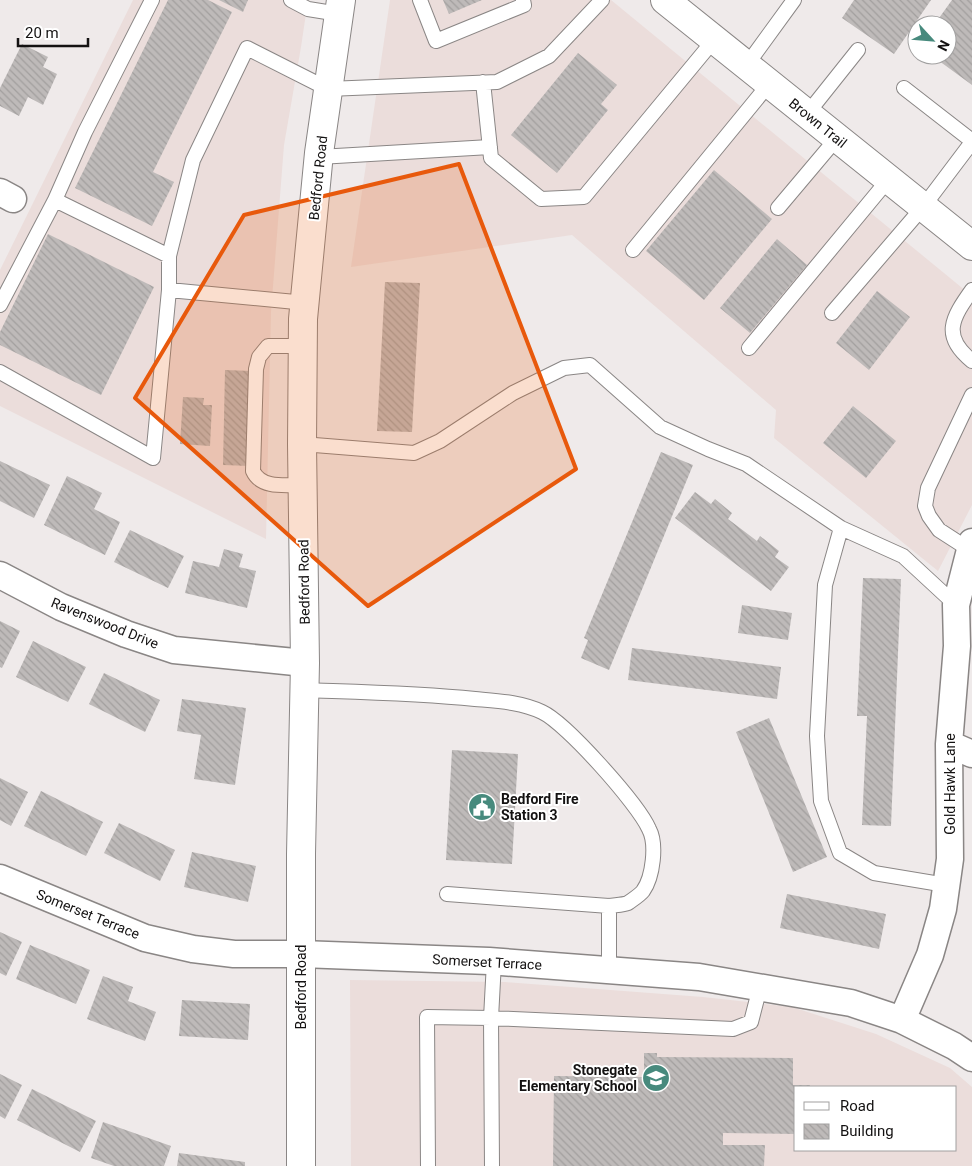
<svg xmlns="http://www.w3.org/2000/svg" width="972" height="1166" viewBox="0 0 972 1166" font-family="Roboto,sans-serif">
<style>
.built{fill:#ebdddb;fill-rule:evenodd}
.building{fill:url(#building-back-hatch)}
.lines{fill:none;stroke-linecap:round;stroke-linejoin:round}
.service-casing{stroke:#8a8685;stroke-width:16}
.minor-casing{stroke:#8a8685;stroke-width:29}
.tertiary-casing{stroke:#8a8685;stroke-width:30}
.secondary-casing{stroke:#8a8685;stroke-width:30}
.service{stroke:#fff;stroke-width:14}
.minor{stroke:#fff;stroke-width:26}
.tertiary{stroke:#fff;stroke-width:28}
.secondary{stroke:#fff;stroke-width:28}
.marked{fill:#e8590c;fill-opacity:0.2;stroke:#e8590c;stroke-width:4;stroke-linejoin:round}
.labels{text-anchor:middle;stroke-width:4;stroke-linejoin:round;paint-order:stroke}
.street-label{font-size:14px;fill:#141212;stroke:#fff}
.poi-label{font-size:14px;font-weight:bold;fill:#141212;stroke:#fff;text-anchor:start}
</style>
<defs>
<pattern id="building-back-hatch" width="6" height="6" patternUnits="userSpaceOnUse" patternTransform="scale(1.25)"><rect width="6" height="6" fill="#bebab9"/><path d="M-1 5l2 2M0 0l6 6M5-1l2 2" fill="none" stroke="#a29f9e"/></pattern>
</defs>
<rect width="100%" height="100%" fill="#efeaea"/>
<path class="built" d="M133,0H308L301,47L284,145L271,312L266,539L0,406V270Z
M390,0H611L972,296V505L938,571L774,438L776,410L572,235L351,267Z
M350,980L505,982L703,997L792,1007L876,1034L950,1068L972,1087V1166H351ZM796,1087H956V1150H796Z"/>
<path class="building" d="M168,0H208L232,12L153,172L174,182L152,226L75,188Z
M219,0H248L243,12Z
M443,0H482L449,14Z
M854,0H931L894,54L842,18Z
M952,0H972V85L931,55H947V25H934Z
M22,44L48,57L43,67L57,74L43,105L28,97L19,116L0,106V88Z
M578,53L617,85L601,104L608,110L557,173L511,135Z
M714,170L772,219L704,300L646,251Z
M48,234L154,287L101,395L0,345V332Z
M777,239L807,265L750,333L720,308Z
M385,282L420,283L412,432L377,431Z
M877,291L910,317L869,370L836,343Z
M225,370L252,371L250,466L223,465Z
M183,397L204,398L203,405H212L210,446L180,444Z
M853,406L896,441L866,478L823,443Z
M661,452L693,465L609,670L581,658L588,640L584,638Z
M0,461L50,485L34,518L0,501Z
M67,476L102,493L94,509L120,522L105,555L44,525Z
M695,492L711,504L715,499L732,513L728,519L757,541L760,536L779,551L775,557L789,567L771,591L675,518Z
M130,530L184,556L168,588L114,562Z
M224,549L243,554L239,567L256,571L247,608L185,593L193,561L219,567Z
M863,578L901,579L891,826L862,825L867,716H857Z
M742,605L792,613L788,640L738,633Z
M0,621L20,631L2,668L0,667Z
M33,641L86,667L68,702L16,677Z
M632,648L781,667L777,699L628,680Z
M104,673L160,700L145,732L89,704Z
M182,699L246,708L235,785L194,779L201,735L177,731Z
M769,718L827,857L793,872L736,732Z
M452,750L518,754L512,864L446,860Z
M0,778L28,792L11,826L0,820Z
M41,791L103,822L86,856L24,826Z
M119,823L175,850L160,881L104,853Z
M192,852L256,866L248,902L184,887Z
M787,894L886,914L879,949L780,928Z
M0,932L22,942L6,976L0,973Z
M30,945L90,970L76,1004L16,979Z
M103,976L133,987L128,1001L156,1012L145,1041L87,1019Z
M182,1000L250,1004L248,1040L179,1036Z
M644,1053H657V1057L793,1058V1085H810V1087H796V1134L723,1133V1145H765L764,1166H553L554,1076L644,1077Z
M0,1074L22,1085L5,1119L0,1116Z
M32,1089L96,1121L80,1152L17,1120Z
M103,1122L171,1146L164,1166H114L91,1158Z
M179,1153L245,1162V1166H177Z"/>
<g class="lines">
<g class="service-casing">
<path id="service" d="M291,0L308,9L339,14
M420,0L436,41L524,5L523,0
M746,66L794,0
M483,82L491,158L541,199L584,197L714,40
M904,88L972,141
M807,114L858,50
M319,157L490,147
M55,200L85,132L152,0
M778,208L837,138
M633,250L769,84
M169,256L193,160L247,48L328,89L497,82L549,56L602,0
M169,290L306,303
M972,290C952,318 941,336 972,361
M0,305L55,200L169,256V290L153,458L0,372
M832,313L923,207L972,142
M749,348L888,180
M302,444L414,453L440,441L513,393L564,368L590,365L660,427L708,449L746,464L841,528L903,556L956,605
M302,485C286,485 261,489 253,471L256,369L259,357L268,346H303
M841,528L825,585L817,736L821,801L840,853L874,873L946,885
M970,550L939,530L929,516L925,506L928,488L972,395
M304,690C361,692 418,693 475,699C497,701 521,702 542,712C566,723 638,804 649,829C657,844 653,877 643,891C640,895 632,900 628,903C623,905 615,905 609,906V970
M447,894L609,906
M428,1166L427,1017L491,1018L733,1029L751,1022L760,987
M492,1166L491,1018L494,962"/>
</g>
<g class="minor-casing">
<path id="minor" d="M0,192L13,199
M0,575L61,607L126,634L174,650L305,663
M949,744L972,754
M0,878L145,938L193,949L234,954H301L489,961L699,977L851,1003L902,1020L954,1046L972,1058
M902,1020L930,955L943,909L950,859L949,744L957,646L956,605L972,542"/>
</g>
<g class="tertiary-casing">
<path id="tertiary" d="M665,0L972,246"/>
</g>
<g class="secondary-casing">
<path id="secondary" d="M301,1166V854L305,663L302,444L303,319L319,153L341,0"/>
</g>
<use href="#service" class="service"/>
<use href="#minor" class="minor"/>
<use href="#tertiary" class="tertiary"/>
<use href="#secondary" class="secondary"/>
</g>
<path class="marked" d="M459,164L576,469L368,606L135,398L244,215Z"/>
<defs>
<g id="civic-disc" transform="scale(1.4375)"><circle r="9.5" fill="#478a7d" stroke="#fff"/><path d="M-.6-6.5H3V-4.5H.6V-3L4-1V1h2V6H-6V1h2V-1L-.6-3ZM-1.2 2.5V6h2.4V2.5Z" fill="#fff"/></g>
<g id="school-disc" transform="scale(1.4375)"><circle r="9.5" fill="#478a7d" stroke="#fff"/><path d="M0-5L7-2L0 1L-7-2ZM-4 1L0 2.5L4 1V4Q0 6-4 4Z" fill="#fff"/></g>
</defs>
<g fill-rule="evenodd">
<use href="#civic-disc" x="482" y="807"/>
<use href="#school-disc" x="656" y="1078"/>
</g>
<g class="labels">
<g class="street-label">
<text transform="translate(818 123) rotate(39)" y="5">Brown Trail</text>
<text transform="translate(318 178) rotate(-84)" y="5">Bedford Road</text>
<text transform="translate(304 582) rotate(-91)" y="5">Bedford Road</text>
<text transform="translate(105 623) rotate(22)" y="5">Ravenswood Drive</text>
<text transform="translate(950 784) rotate(-90)" y="5">Gold Hawk Lane</text>
<text transform="translate(88 914) rotate(22)" y="5">Somerset Terrace</text>
<text transform="translate(487 962) rotate(3)" y="5">Somerset Terrace</text>
<text transform="translate(301 987) rotate(-90)" y="5">Bedford Road</text>
</g>
<g class="poi-label">
<text x="501" y="804">Bedford Fire<tspan x="501" dy="16">Station 3</tspan></text>
<text x="637" y="1075" text-anchor="end">Stonegate<tspan x="637" dy="16">Elementary School</tspan></text>
</g>
</g>
<rect x="794" y="1086" width="162" height="65" fill="#ffffff" stroke="#a1a0a0"/>
<rect x="804" y="1102" width="25" height="8" fill="#ffffff" stroke="#a1a0a0"/>
<text x="840" y="1111" font-size="15" fill="#141212">Road</text>
<rect x="804" y="1124" width="25" height="15" fill="url(#building-back-hatch)" stroke="#a1a0a0"/>
<text x="840" y="1136" font-size="15" fill="#141212">Building</text>
<g transform="translate(932 40) rotate(116)"><circle r="24" fill="#ffffff" stroke="#a1a0a0"/>
<path d="M0-4L9 19L0 12L-9 19Z" fill="#478a7d"/>
<text y="-8" font-size="14" font-weight="bold" text-anchor="middle" fill="#141212">N</text>
</g>
<path d="M18 38v8h70v-8" fill="none" stroke="#141212" stroke-width="2.5"/>
<text x="25" y="38" font-size="15" fill="#141212" stroke="#ffffff" stroke-width="4" paint-order="stroke">20 m</text>
</svg>
